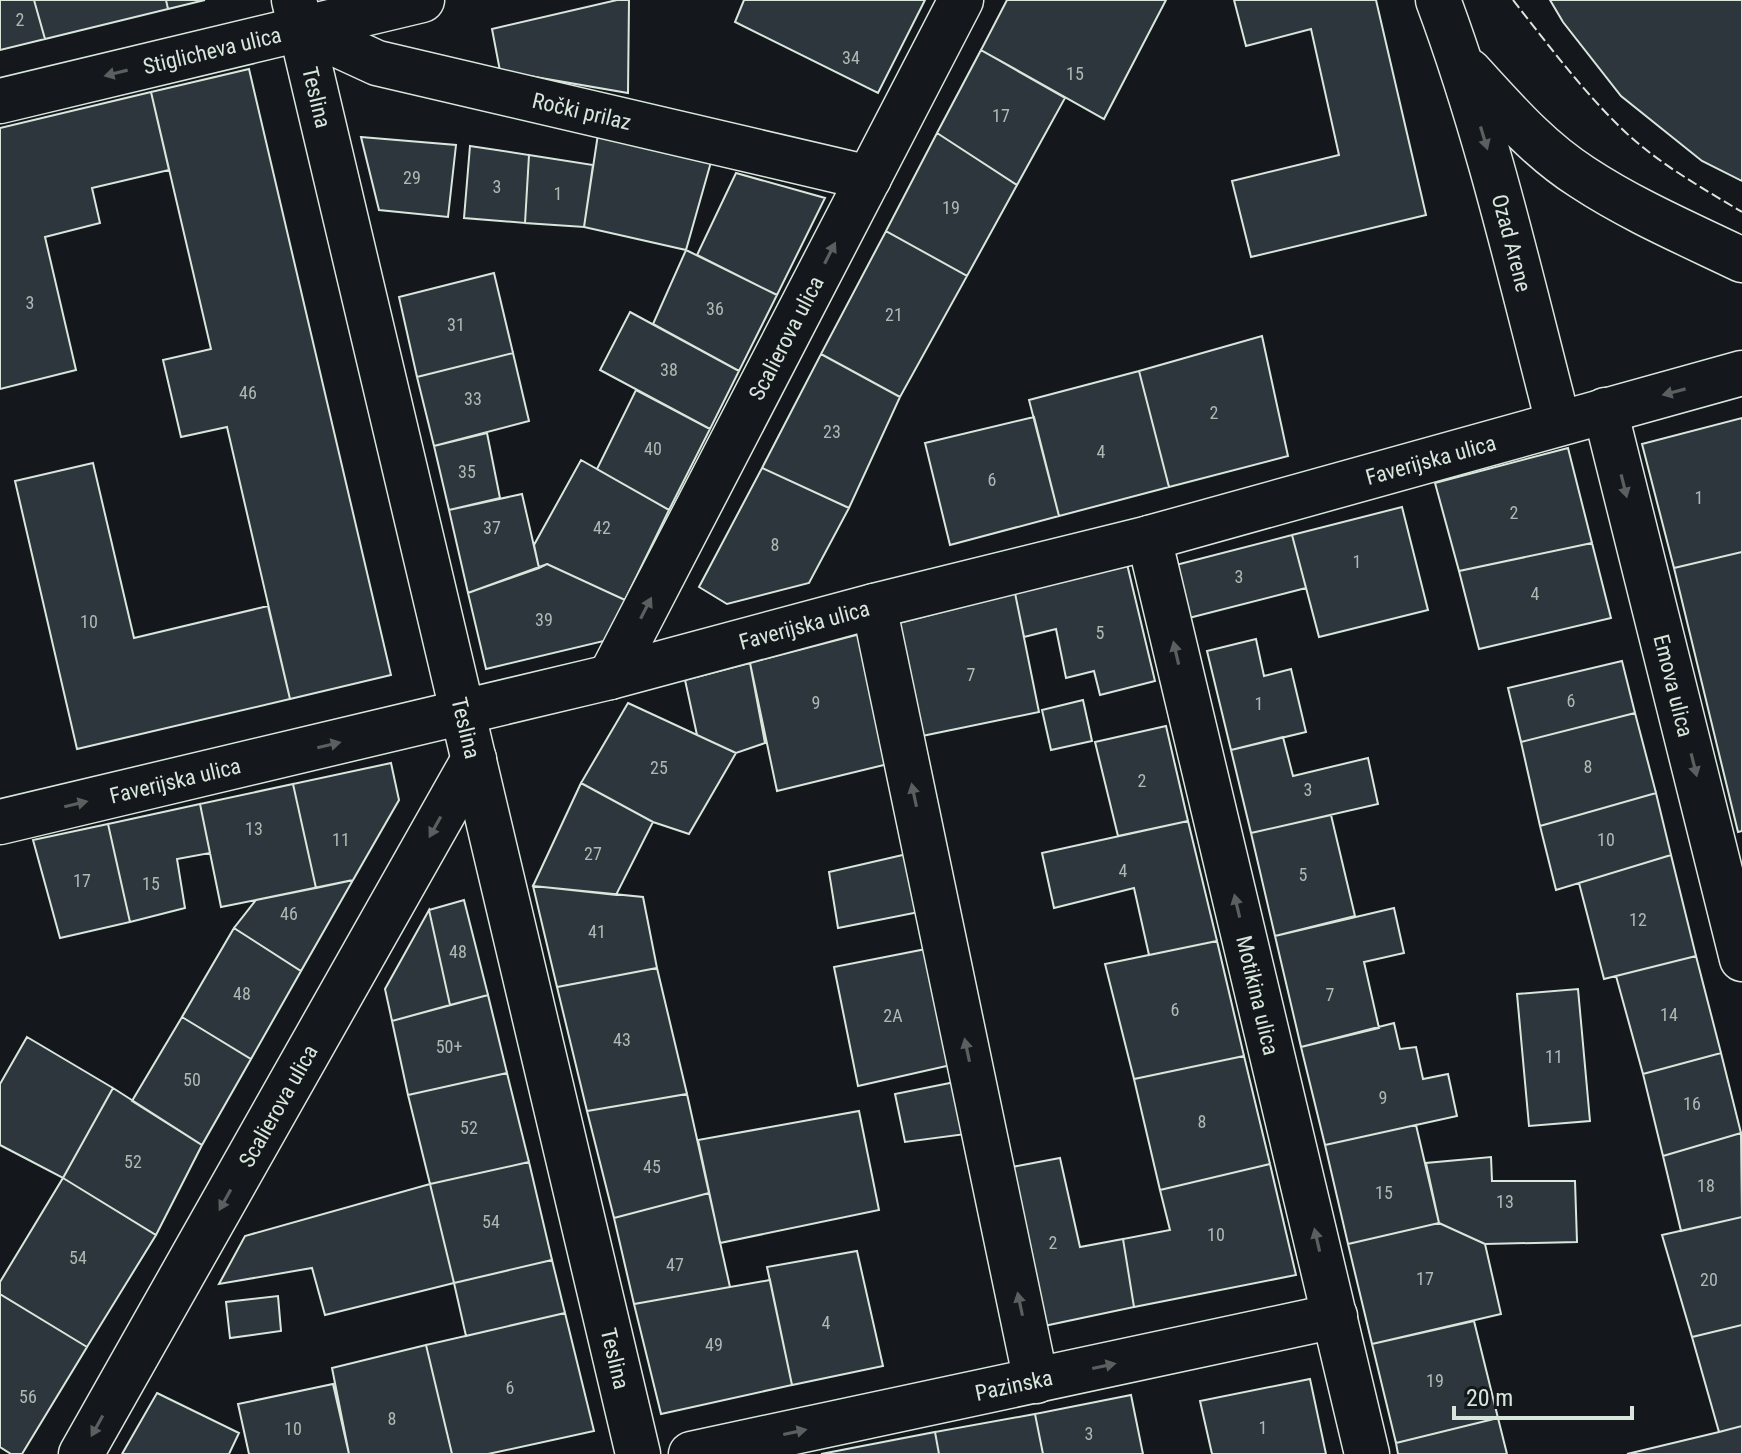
<svg xmlns="http://www.w3.org/2000/svg" width="1742" height="1454" viewBox="0 0 1742 1454" font-family="'Roboto Condensed',sans-serif">
<style>
.building{fill:#2c363c;stroke:#d8e6dc;stroke-width:2}
.lines{fill:none;stroke-linecap:round;stroke-linejoin:round}
.minor-casing{stroke:#d8e6dc;stroke-width:47}
.minor{stroke:#14181c;stroke-width:44}
.fence{stroke:#d8e6dc;stroke-width:2;stroke-dasharray:10 4;stroke-linecap:butt}
.oneway{fill:#59605f}
.labels{text-anchor:middle;stroke-width:6;stroke-linejoin:round;paint-order:stroke}
.number-label{font-size:18px;fill:#adbab4}
.street-label{font-size:22px;fill:#d8e6dc;stroke:#14181c}
</style>
<rect width="100%" height="100%" fill="#14181c"/>
<path class="building" d="M0,0H34L45,39L0,50Z
M34,0H166L168,9L45,39Z
M166,0H205L168,9Z
M617,0H629L628,93L500,71L492,29Z
M744,0H925L878,93L735,22Z
M1007,0H1166L1104,119L981,50Z
M1234,0H1376L1426,215L1251,257L1232,181L1339,155L1311,29L1246,46Z
M1550,0H1742V181L1702,161L1621,96L1563,22Z
M981,50L1065,98L1017,185L937,133Z
M249,69L391,675L290,699L227,427L181,437L163,360L211,349L151,92Z
M151,92L169,170L92,188L100,223L45,237L76,370L0,389V128Z
M937,133L1017,185L967,276L886,231Z
M598,134L711,162L686,250L584,227Z
M361,137L456,145L448,217L379,210Z
M470,146L529,155L525,223L464,218Z
M529,155L593,165L584,227L525,223Z
M736,173L825,198L777,295L697,255Z
M886,231L967,276L900,397L821,354Z
M686,250L777,295L739,371L653,324Z
M494,273L513,353L417,377L399,297Z
M630,312L739,371L710,429L600,370Z
M1262,336L1288,456L1169,487L1139,371Z
M513,353L529,421L434,446L417,377Z
M821,354L900,397L849,508L762,468Z
M1139,371L1169,487L1059,516L1029,400Z
M636,390L710,429L669,510L597,469Z
M1034,417L1059,516L950,545L925,443Z
M1742,418V552L1674,568L1642,444Z
M487,433L500,498L449,510L434,446Z
M1568,448L1592,543L1459,571L1435,483Z
M581,460L669,510L625,600L547,564L539,568L534,545Z
M93,463L134,638L268,606L290,699L77,749L15,481Z
M762,468L849,508L809,583L727,604L699,587Z
M522,494L539,568L468,593L449,510Z
M1402,507L1428,610L1319,637L1292,535Z
M1292,535L1306,588L1185,619L1172,566Z
M1592,543L1611,618L1479,649L1459,571Z
M1742,552V831L1738,832L1674,568Z
M547,564L625,600L604,641L486,669L468,593Z
M1127,564L1155,681L1100,695L1094,671L1066,678L1056,629L1024,637L1015,593Z
M1015,593L1039,712L922,736L899,623Z
M860,634L888,764L777,791L750,663Z
M1256,639L1264,676L1291,669L1306,732L1231,750L1207,651Z
M1622,661L1635,713L1521,742L1508,688Z
M750,663L765,743L736,753L697,735L685,680Z
M1083,700L1092,741L1051,750L1042,710Z
M628,703L736,753L689,834L653,822L581,783Z
M1635,713L1656,793L1540,826L1521,742Z
M1166,726L1188,821L1118,836L1095,742Z
M1283,737L1293,776L1368,758L1378,804L1251,833L1231,750Z
M391,763L399,800L353,880L316,888L293,784Z
M581,783L653,822L616,895L533,886Z
M293,784L316,888L221,907L200,804Z
M1656,793L1671,855L1556,890L1540,826Z
M200,804L210,853L177,859L185,908L130,922L108,824Z
M1331,815L1355,916L1275,936L1251,833Z
M1188,821L1217,941L1149,955L1134,888L1054,908L1042,853Z
M108,824L130,922L60,938L33,840Z
M907,854L919,912L838,928L829,872Z
M1671,855L1696,956L1604,979L1579,883Z
M353,880L301,971L234,928L256,900Z
M533,886L643,897L657,968L557,987Z
M464,900L488,995L450,1005L429,910Z
M1394,908L1404,953L1364,962L1379,1028L1301,1047L1275,936Z
M429,910L450,1005L392,1021L385,989Z
M234,928L301,971L251,1059L182,1017Z
M1217,941L1244,1056L1134,1079L1105,964Z
M926,949L951,1065L858,1086L834,967Z
M1696,956L1721,1053L1643,1074L1616,976Z
M657,968L687,1094L587,1111L557,987Z
M1578,989L1590,1121L1529,1126L1517,994Z
M488,995L507,1073L408,1095L392,1021Z
M182,1017L251,1059L202,1145L132,1101Z
M1394,1023L1400,1049L1416,1047L1423,1079L1448,1074L1457,1116L1325,1145L1301,1047Z
M27,1037L113,1088L63,1178L0,1145V1084Z
M1721,1053L1741,1133L1663,1156L1643,1074Z
M1244,1056L1270,1164L1160,1190L1134,1079Z
M507,1073L529,1162L430,1184L408,1095Z
M955,1082L966,1134L905,1142L895,1094Z
M113,1088L202,1145L156,1235L63,1178Z
M687,1094L709,1193L614,1218L587,1111Z
M859,1111L879,1210L720,1243L698,1140Z
M1416,1125L1439,1223L1348,1244L1325,1145Z
M1741,1133L1742,1217L1681,1231L1663,1156Z
M1491,1157L1492,1181H1575L1577,1242L1485,1244L1439,1223L1426,1163Z
M1060,1158L1080,1247L1123,1239L1134,1307L1044,1326L1012,1167Z
M529,1162L552,1260L454,1283L430,1184Z
M1270,1164L1296,1275L1134,1307L1123,1239L1170,1230L1160,1190Z
M63,1178L156,1235L87,1347L0,1294V1282Z
M430,1184L454,1283L325,1315L312,1268L219,1284L245,1236Z
M709,1193L730,1287L634,1304L614,1218Z
M1742,1217V1325L1692,1337L1662,1235Z
M1439,1223L1485,1244L1501,1314L1372,1344L1348,1244Z
M857,1251L883,1366L792,1385L767,1267Z
M552,1260L565,1313L466,1336L454,1283Z
M770,1280L792,1385L661,1414L634,1304Z
M0,1294L87,1347L22,1454H11L0,1447Z
M278,1296L281,1331L230,1338L226,1302Z
M565,1313L594,1431L488,1454H452L426,1345Z
M1474,1321L1498,1418L1396,1443L1372,1344Z
M1742,1325V1426L1719,1432L1692,1337Z
M426,1345L452,1454H349L332,1368Z
M1310,1379L1326,1454H1212L1200,1401Z
M333,1384L349,1454H249L238,1404Z
M157,1393L239,1433L229,1454H122Z
M1131,1395L1143,1454H1043L1035,1414Z
M1035,1414L1043,1454H939L935,1432Z
M1498,1418L1507,1454H1398L1396,1443Z
M1742,1426V1454H1627L1719,1432Z
M935,1432L939,1454H821Z"/>
<g class="lines">
<g class="minor-casing">
<g id="minor">
<path id="s1" d="M294,0L638,1454"/>
<path id="s2" d="M1438,0C1489,137 1521,280 1558,422"/>
<path id="s3" d="M301,28L377,63L869,178"/>
<path d="M1469,71C1504,109 1538,149 1582,177C1632,210 1688,234 1742,260"/>
<path id="s4" d="M0,101L422,0"/>
<path id="s5" d="M1605,410L1742,959"/>
<path id="s6" d="M1149,538L1367,1454"/>
<path d="M874,606L1036,1381"/>
<path id="s7" d="M610,677L961,0"/>
<path id="s8" d="M0,822L610,677L874,606L1149,538L1742,373"/>
<path id="s9" d="M81,1454L474,759"/>
<path id="s10" d="M691,1454L1335,1316"/>
</g>
</g>
<use href="#minor" class="minor"/>
<path class="fence" d="M1513,0C1546,42 1578,85 1616,123C1652,160 1699,186 1742,212"/>
</g>
<defs><path id="oneway-solid" d="M-6-.8H1V-3.2L6.5 0L1 3.2V.8H-6Z" transform="scale(2)"/></defs>
<g class="oneway">
<use href="#oneway-solid" transform="translate(116 73) rotate(166)"/>
<use href="#oneway-solid" transform="translate(1484 138) rotate(73)"/>
<use href="#oneway-solid" transform="translate(830 253) rotate(-63)"/>
<use href="#oneway-solid" transform="translate(1674 392) rotate(165)"/>
<use href="#oneway-solid" transform="translate(1624 486) rotate(76)"/>
<use href="#oneway-solid" transform="translate(646 608) rotate(-63)"/>
<use href="#oneway-solid" transform="translate(1176 653) rotate(-103)"/>
<use href="#oneway-solid" transform="translate(329 745) rotate(-13)"/>
<use href="#oneway-solid" transform="translate(1694 765) rotate(76)"/>
<use href="#oneway-solid" transform="translate(914 795) rotate(-102)"/>
<use href="#oneway-solid" transform="translate(76 804) rotate(-13)"/>
<use href="#oneway-solid" transform="translate(435 827) rotate(119)"/>
<use href="#oneway-solid" transform="translate(1237 906) rotate(-103)"/>
<use href="#oneway-solid" transform="translate(967 1050) rotate(-102)"/>
<use href="#oneway-solid" transform="translate(225 1200) rotate(119)"/>
<use href="#oneway-solid" transform="translate(1317 1240) rotate(-103)"/>
<use href="#oneway-solid" transform="translate(1020 1304) rotate(-102)"/>
<use href="#oneway-solid" transform="translate(1104 1366) rotate(-12)"/>
<use href="#oneway-solid" transform="translate(97 1426) rotate(119)"/>
<use href="#oneway-solid" transform="translate(795 1432) rotate(-12)"/>
</g>
<g class="labels">
<g class="number-label">
<text x="20" y="26">2</text>
<text x="851" y="64">34</text>
<text x="1075" y="80">15</text>
<text x="1001" y="122">17</text>
<text x="412" y="184">29</text>
<text x="497" y="193">3</text>
<text x="558" y="200">1</text>
<text x="951" y="214">19</text>
<text x="30" y="309">3</text>
<text x="715" y="315">36</text>
<text x="894" y="321">21</text>
<text x="456" y="331">31</text>
<text x="669" y="376">38</text>
<text x="248" y="399">46</text>
<text x="473" y="405">33</text>
<text x="1214" y="419">2</text>
<text x="832" y="438">23</text>
<text x="653" y="455">40</text>
<text x="1101" y="458">4</text>
<text x="467" y="478">35</text>
<text x="992" y="486">6</text>
<text x="1699" y="504">1</text>
<text x="1514" y="519">2</text>
<text x="492" y="534">37</text>
<text x="602" y="534">42</text>
<text x="775" y="551">8</text>
<text x="1357" y="568">1</text>
<text x="1239" y="583">3</text>
<text x="1535" y="600">4</text>
<text x="544" y="626">39</text>
<text x="89" y="628">10</text>
<text x="1100" y="639">5</text>
<text x="971" y="681">7</text>
<text x="1571" y="707">6</text>
<text x="816" y="709">9</text>
<text x="1259" y="710">1</text>
<text x="1588" y="773">8</text>
<text x="659" y="774">25</text>
<text x="1142" y="787">2</text>
<text x="1308" y="796">3</text>
<text x="254" y="835">13</text>
<text x="341" y="846">11</text>
<text x="1606" y="846">10</text>
<text x="593" y="860">27</text>
<text x="1123" y="877">4</text>
<text x="1303" y="881">5</text>
<text x="82" y="887">17</text>
<text x="151" y="890">15</text>
<text x="289" y="920">46</text>
<text x="1638" y="926">12</text>
<text x="597" y="938">41</text>
<text x="458" y="958">48</text>
<text x="242" y="1000">48</text>
<text x="1330" y="1001">7</text>
<text x="1175" y="1016">6</text>
<text x="1669" y="1021">14</text>
<text x="893" y="1022">2A</text>
<text x="622" y="1046">43</text>
<text x="449" y="1053">50+</text>
<text x="1554" y="1063">11</text>
<text x="192" y="1086">50</text>
<text x="1383" y="1104">9</text>
<text x="1692" y="1110">16</text>
<text x="1202" y="1128">8</text>
<text x="469" y="1134">52</text>
<text x="133" y="1168">52</text>
<text x="652" y="1173">45</text>
<text x="1706" y="1192">18</text>
<text x="1384" y="1199">15</text>
<text x="1505" y="1208">13</text>
<text x="491" y="1228">54</text>
<text x="1216" y="1241">10</text>
<text x="1053" y="1249">2</text>
<text x="78" y="1264">54</text>
<text x="675" y="1271">47</text>
<text x="1425" y="1285">17</text>
<text x="1709" y="1286">20</text>
<text x="826" y="1329">4</text>
<text x="714" y="1351">49</text>
<text x="1435" y="1387">19</text>
<text x="510" y="1394">6</text>
<text x="28" y="1403">56</text>
<text x="392" y="1425">8</text>
<text x="1263" y="1434">1</text>
<text x="293" y="1435">10</text>
<text x="1089" y="1440">3</text>
</g>
<g class="street-label">
<text dy="8" stroke="none"><textPath href="#s4" startOffset="218">Stiglicheva ulica</textPath></text>
<text dy="8" stroke="none"><textPath href="#s1" startOffset="100">Teslina</textPath></text>
<text dy="8" stroke="none"><textPath href="#s3" startOffset="294">Ročki prilaz</textPath></text>
<text dy="8" stroke="none"><textPath href="#s2" startOffset="254">Ozad Arene</textPath></text>
<text dy="8" stroke="none"><textPath href="#s7" startOffset="382">Scalierova ulica</textPath></text>
<text dy="8" stroke="none"><textPath href="#s8" startOffset="1476">Faverijska ulica</textPath></text>
<text dy="8" stroke="none"><textPath href="#s8" startOffset="828">Faverijska ulica</textPath></text>
<text dy="8" stroke="none"><textPath href="#s5" startOffset="284">Emova ulica</textPath></text>
<text dy="8" stroke="none"><textPath href="#s1" startOffset="748">Teslina</textPath></text>
<text dy="8" stroke="none"><textPath href="#s8" startOffset="180">Faverijska ulica</textPath></text>
<text dy="8" stroke="none"><textPath href="#s6" startOffset="470">Motikina ulica</textPath></text>
<text dy="8" stroke="none"><textPath href="#s9" startOffset="400">Scalierova ulica</textPath></text>
<text dy="8" stroke="none"><textPath href="#s1" startOffset="1396">Teslina</textPath></text>
<text dy="8" stroke="none"><textPath href="#s10" startOffset="330">Pazinska</textPath></text>
</g>
</g>
<path d="M1454 1406v12h178v-12" fill="none" stroke="#d8e6dc" stroke-width="4"/>
<text x="1466" y="1406" font-size="24" fill="#d8e6dc" stroke="#14181c" stroke-width="6" paint-order="stroke">20 m</text>
</svg>
